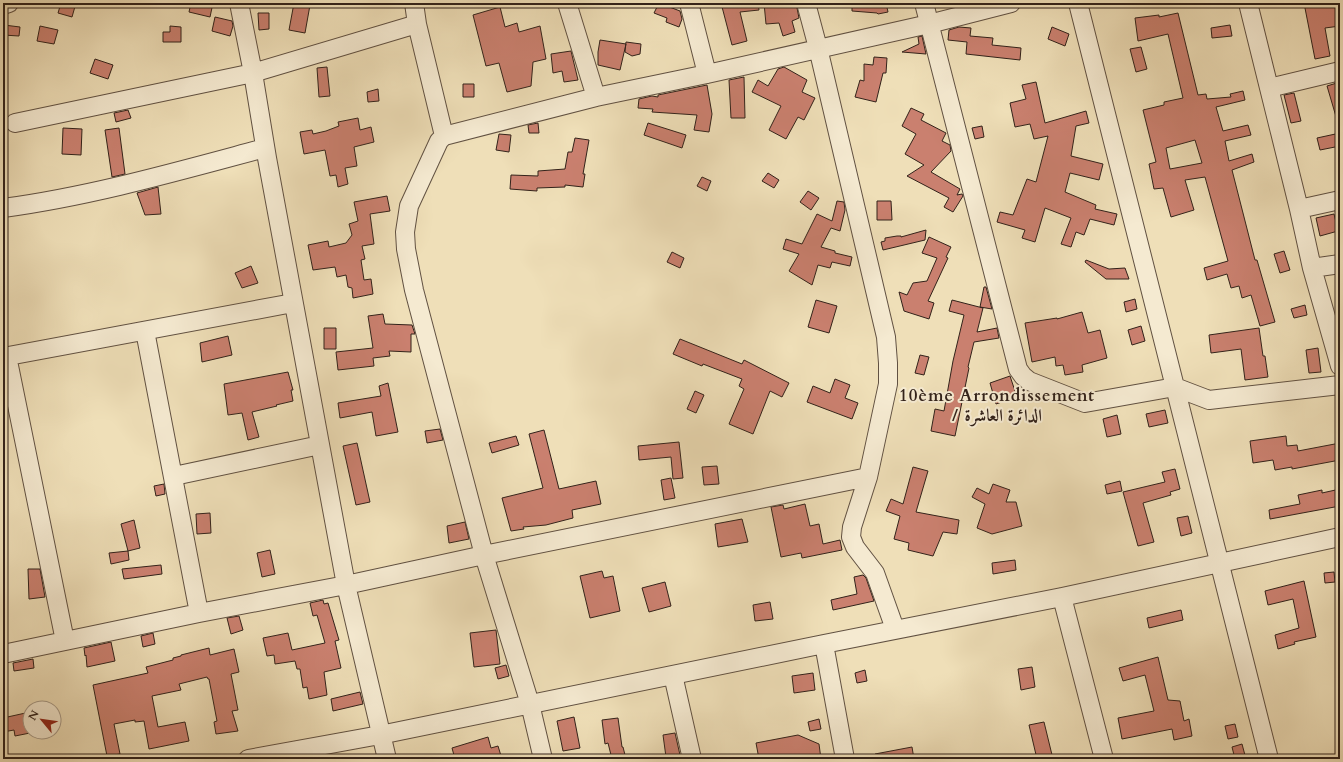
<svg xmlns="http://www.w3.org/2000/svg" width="1343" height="762" viewBox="0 0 1343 762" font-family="Cardo,Amiri,serif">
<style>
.building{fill:#ca806f;stroke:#32221a;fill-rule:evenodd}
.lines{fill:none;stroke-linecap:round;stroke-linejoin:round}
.minor-casing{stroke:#615142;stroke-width:20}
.minor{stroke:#f5ead1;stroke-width:18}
.labels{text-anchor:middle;stroke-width:4;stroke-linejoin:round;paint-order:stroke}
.district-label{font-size:17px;font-weight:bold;letter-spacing:1px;fill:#32221a;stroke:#f5ead1}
</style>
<rect width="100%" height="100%" fill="#efdfb8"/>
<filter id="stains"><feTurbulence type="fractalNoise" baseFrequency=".005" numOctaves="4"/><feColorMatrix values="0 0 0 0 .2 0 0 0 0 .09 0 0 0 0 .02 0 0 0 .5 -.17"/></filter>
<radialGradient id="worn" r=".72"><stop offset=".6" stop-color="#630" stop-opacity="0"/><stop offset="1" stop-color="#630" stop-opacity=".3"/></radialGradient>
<path class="building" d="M61,3H76L72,17L58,13Z
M191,3H213L210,17L189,12Z
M294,3L310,5L305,33L289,30Z
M659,3L680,11L682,19L679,27L666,22L667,18L654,13Z
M721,3H758L759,10L740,12L747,41L732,45Z
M764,3H796L799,18L792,21L795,32L783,36L779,23L766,24Z
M852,3H886L888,12L878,14L877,13L852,11Z
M1304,3H1340V26L1325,28L1330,56L1315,59Z
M500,7L505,27L517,23L519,32L540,26L546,59L533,62L531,86L507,92L499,63L486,66L473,15Z
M258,13H269V29L259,30Z
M1178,13L1198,95L1206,94L1207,99L1231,97L1230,94L1243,91L1245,100L1216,107L1223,131L1248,125L1251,135L1225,141L1229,161L1252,154L1254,162L1232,170L1255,260H1257L1275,322L1260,326L1251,295L1242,298L1239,286L1231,288L1227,274L1207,280L1204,268L1228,261L1205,177L1185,180L1194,210L1171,217L1163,188L1154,189L1149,164L1156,162L1143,110L1164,105V102L1183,98L1168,34L1138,41L1135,18L1159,15V17ZM1195,140L1202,163L1170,169L1166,148Z
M215,17L232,21L233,26L230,36L212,31Z
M4,25L20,27L19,36L3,35Z
M1230,25L1232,36L1212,38L1211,28Z
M40,26L58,30L54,44L37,41Z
M170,26L181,27V42H163V32H170Z
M959,27L971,28L970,36L993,38L992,45L1021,48L1020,60L966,54L967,42L948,40L949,30Z
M1052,27L1069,34L1065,46L1048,39Z
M922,36L926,54L902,52L919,44L918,37Z
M600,40L626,44L620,70L598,65V52Z
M626,42L641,44L640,54L632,56L625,52Z
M1141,47L1147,69L1136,72L1130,49Z
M571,51L578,80L564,82L562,71L553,73L551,54Z
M874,57L887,58L886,73H883L876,102L855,97L860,80L864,81V64L873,65Z
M95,59L113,65L108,79L90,73Z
M327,67L330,96L319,97L317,68Z
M784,67L807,80L802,92L815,98L804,120L798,117L786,139L769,130L781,106L752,92L758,80L768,86L778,69Z
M744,77L745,118H731L729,80Z
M1036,82L1045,123L1086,111L1089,123L1076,126L1071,156L1103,164L1099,180L1070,173L1065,192L1096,205L1095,209L1117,214L1114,225L1090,219L1084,235L1076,232L1071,247L1061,244L1071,218L1045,208L1035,242L1022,238L1025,230L997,222L1000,212L1013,215L1027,179L1036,182L1048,136L1034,139L1030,124L1015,127L1010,103L1026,99L1022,85Z
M1340,82V120H1337L1327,86Z
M463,84H474V97H463Z
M707,85L712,114L709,132L694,130L697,115L652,112L653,109L638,108L639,99L652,96L658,97V95Z
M378,89L379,101L368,102L367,92Z
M1294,93L1301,121L1291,123L1284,95Z
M911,108L924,114L921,120L946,133L942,141L950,145L951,151L931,172L960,189L957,195L962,194L963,196L953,212L944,207L949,198L907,176L924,165L905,154L916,134L902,126Z
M128,110L131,118L116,122L114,113Z
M358,118L360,130L371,127L374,142L354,147L357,166L345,168L348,184L338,187L336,175L330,176L325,150L304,154L300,132L312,130L313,134L326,131L339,126L338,122Z
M538,123L539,133H529L528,125Z
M648,123L686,135L682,148L644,135Z
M982,126L984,137L975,139L972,128Z
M63,128L82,129L81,155L62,154Z
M119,128L125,174L112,177L105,130Z
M1340,133V146L1320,150L1317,138Z
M499,134L511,135L509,152L496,150Z
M575,138L589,140L583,174H585L583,187L565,185V187L537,188V191L510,189L511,175L538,176V171L565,169L568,152H572Z
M768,173L779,180L774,188L762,181Z
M702,177L711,181L707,191L697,186Z
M158,187L161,214L145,215L137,193Z
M808,191L819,198L811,210L800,202Z
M387,196L390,211L370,214L374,244L362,246L365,259L361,260L364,280L371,279L373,294L353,298L352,288L348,287L346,275L337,277L335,267L313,270L308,245L328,241L329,247L346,243L352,235L349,224L358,221L354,202Z
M837,201L844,202L845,210L840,231L831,228L821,247L835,251V253L852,257L850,266L832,262L830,268L818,265L812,285L789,271L799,254L783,249L786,239L802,244L817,214L832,221Z
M877,201H891L892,220H877Z
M1334,214L1338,231L1320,236L1316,218Z
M926,230L925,240L883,250L881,242L885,241V238L897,236H901V237Z
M929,237L951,247L946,257L948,258L928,301L934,303L929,319L904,311L899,292L907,295L913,283L927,281L937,258L922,253Z
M1284,251L1290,270L1280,273L1274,254Z
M672,252L684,258L680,268L667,262Z
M1086,260L1109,269L1125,268L1129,279H1106L1085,262Z
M251,266L258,283L242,288L235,273Z
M984,287H986L992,309L980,307Z
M1135,299L1137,309L1126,312L1124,302Z
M816,300L837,306L829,333L808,327Z
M952,300L983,308L977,332L997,328L999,338L974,342L968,367L969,368L955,436L931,431L935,409L944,411L953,361L964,315L949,311Z
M1305,305L1307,315L1294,318L1291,309Z
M1082,312L1088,333L1100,330L1107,358L1082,365L1083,372L1065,375L1063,365L1056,366L1055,357L1032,362L1025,323L1057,318V319Z
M383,314L385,324L412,325L415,334H411V352L389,351L390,356L373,358L374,366L338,370L336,352L373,348L368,316Z
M1141,326L1145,341L1132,345L1128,330Z
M324,328H336V349H324Z
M1259,328L1263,356H1265L1268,377L1245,380L1241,349L1211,353L1209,335Z
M228,336L232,355L202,362L200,343Z
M680,339L742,364L744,360L789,383L782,397L770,391L753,434L729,424L744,389L739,386L742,379L703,364L702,366L673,354Z
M1318,348L1321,372L1309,373L1306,350Z
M920,355L929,357L924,375L915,373Z
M288,372L293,390H291L293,401L276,405L277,406L252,412L259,437L248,440L242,413L228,415L224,384Z
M1010,376L1017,397L996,404L990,383Z
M835,379L850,385L845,398L858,403L852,419L807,402L813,386L830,393Z
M388,383L398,432L376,436L372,412L340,418L338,403L381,396L379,386Z
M695,391L704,395L696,413L687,409Z
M1165,410L1168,423L1149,427L1146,414Z
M1117,415L1121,434L1107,437L1103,419Z
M440,429L443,440L427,443L425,431Z
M544,430L559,489L596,481L601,504L572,510L573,518L546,525L523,527L524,529L511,531L502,498L543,488L529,434Z
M516,436L519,445L492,453L489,443Z
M1286,436L1287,446L1297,445L1298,451L1340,443V460L1292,469V467L1275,470L1273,460L1253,463L1250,441Z
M679,442L683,478L673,479L671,457L639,460L638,446Z
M357,443L370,502L356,505L343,446Z
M717,466L719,484L704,485L702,467Z
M913,467L928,471L916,512L959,520L957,534L943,532L933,556L908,550L909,543L894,539L900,516L886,511L891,499L903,504Z
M1175,469L1180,489L1170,492L1171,495L1143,503L1154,542L1138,546L1123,492L1165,482L1162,472Z
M671,478L675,498L664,500L661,480Z
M1120,481L1122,491L1107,494L1105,485Z
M164,484L165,494L156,496L154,486Z
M993,484L1010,490L1006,502H1016L1022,526L992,534L977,528L985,504L972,497L977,488L989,494Z
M1340,489V506L1270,519L1269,510L1300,504L1298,495L1322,490V493Z
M805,504L810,526L819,524L823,544L840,540L842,550L802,558L801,553L781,557L771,507L783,505L784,509Z
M210,513L211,533L197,534L196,514Z
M1188,516L1192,533L1181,536L1177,518Z
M742,519L748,542L718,547L715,524Z
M134,520L140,548L128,551L121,524Z
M465,522L469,539L449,543L447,526Z
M270,550L275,574L262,577L257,553Z
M128,551L129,560L111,564L109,553Z
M1015,560L1016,570L993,574L992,563Z
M161,565L162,574L124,579L122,569Z
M28,569H40L45,597L29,599Z
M602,571L604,578L613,576L620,611L590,618L580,576Z
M1334,572L1335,582L1325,583L1324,573Z
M863,575L866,578L874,601L833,610L831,600L857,594L854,577Z
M1304,581L1316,637L1294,642L1295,644L1278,649L1275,635L1299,628L1293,599L1268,605L1265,591Z
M665,582L671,606L649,612L642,588Z
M323,600L324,604L328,603L339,640L335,641L341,668L324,672L327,695L309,699L307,687L303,688L300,669H297L295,661L275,664L274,655L267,656L263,638L288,633L292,650L325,643L317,615L313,616L310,603Z
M770,602L773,619L755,621L753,605Z
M1181,610L1183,620L1149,628L1147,618Z
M239,616L243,630L231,634L227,618Z
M496,630L500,664L474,667L470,633Z
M153,633L155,644L143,647L141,636Z
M111,642L115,661L87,667L86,655L85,656L84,648Z
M209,648L210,655L234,649L239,672L231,674L238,710L232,711L238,731L216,734L214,722L217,721L209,679H208L207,677L179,684L181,690L152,696L158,727L185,722L189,741L149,749L144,721L135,722V720L114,724L120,754L107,756L93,685L148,673L146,667L173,660V658L181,656V655Z
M1158,657L1168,700L1180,701L1184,721L1189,719L1192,736L1174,740L1172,729L1122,739L1118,718L1154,711L1145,675L1123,681L1119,668Z
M33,659L34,668L14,671L13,663Z
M506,665L509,676L498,679L495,668Z
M1032,667L1035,687L1021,690L1018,669Z
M865,670L867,681L857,683L855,673Z
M813,673L815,690L794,693L792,676Z
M360,692L363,704L333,711L331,699Z
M30,712V733L15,736L14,730L3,732V718Z
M574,717L580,748L563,751L557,721Z
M618,718L622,747H623L626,759H612L608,743L605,744L602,720Z
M819,719L821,729L810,731L808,722Z
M1044,722L1053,759H1037L1029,725Z
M1235,724L1238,737L1228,739L1225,726Z
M675,733L680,755L666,757L663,735Z
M798,735L819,744L821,759H759L756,743Z
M488,737L491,748L498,746L502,759H455L452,748Z
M1242,744L1246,759H1235L1232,747Z
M912,747L914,759H875V754Z"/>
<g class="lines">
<g class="minor-casing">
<path id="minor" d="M239,3L253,73L267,158L346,585L387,759
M414,3L417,24L444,136
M567,3L596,97
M689,3L707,74
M806,3L818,48L886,337L888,363V384L868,477L852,527L851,537L855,547L875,573L895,629
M924,3L1018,369L1023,376L1029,381L1085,403L1175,387L1209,400L1340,385
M1078,3L1269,759
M1248,3L1299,209L1312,268L1340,366
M3,5L9,3
M1269,88L1340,71
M15,123L253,73L417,24
M3,208C92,196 179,171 265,148
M1299,209L1340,200
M1312,268L1340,264
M145,331L199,613
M7,356L65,641
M3,357L293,303
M174,476L320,445
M1062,597L1104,759
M824,644L845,759
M3,654L199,613L346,585L484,555L868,477
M673,675L692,759
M248,759L380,735L824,644L1062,597L1340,537
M543,759L530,704L484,555L414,290L406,249L405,232L409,206L439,141L444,136L596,97L707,74L929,24L1011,3"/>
</g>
<use href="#minor" class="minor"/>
</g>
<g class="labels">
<g class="district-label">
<text x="997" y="401">10ème Arrondissement<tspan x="997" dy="20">/ الدائرة العاشرة</tspan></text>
</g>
</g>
<rect width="1343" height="762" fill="none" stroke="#efdfb8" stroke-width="16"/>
<rect x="4" y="4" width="1335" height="754" fill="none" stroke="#32221a" stroke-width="2"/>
<rect x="8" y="8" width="1327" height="746" fill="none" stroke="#32221a"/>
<g transform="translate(42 720) rotate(299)"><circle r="19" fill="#f5ead1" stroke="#a79a88"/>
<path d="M0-3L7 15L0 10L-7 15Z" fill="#8f2418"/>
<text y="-6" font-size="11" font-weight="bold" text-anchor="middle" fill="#32221a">N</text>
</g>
<rect width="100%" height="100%" filter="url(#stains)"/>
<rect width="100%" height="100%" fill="url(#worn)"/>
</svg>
